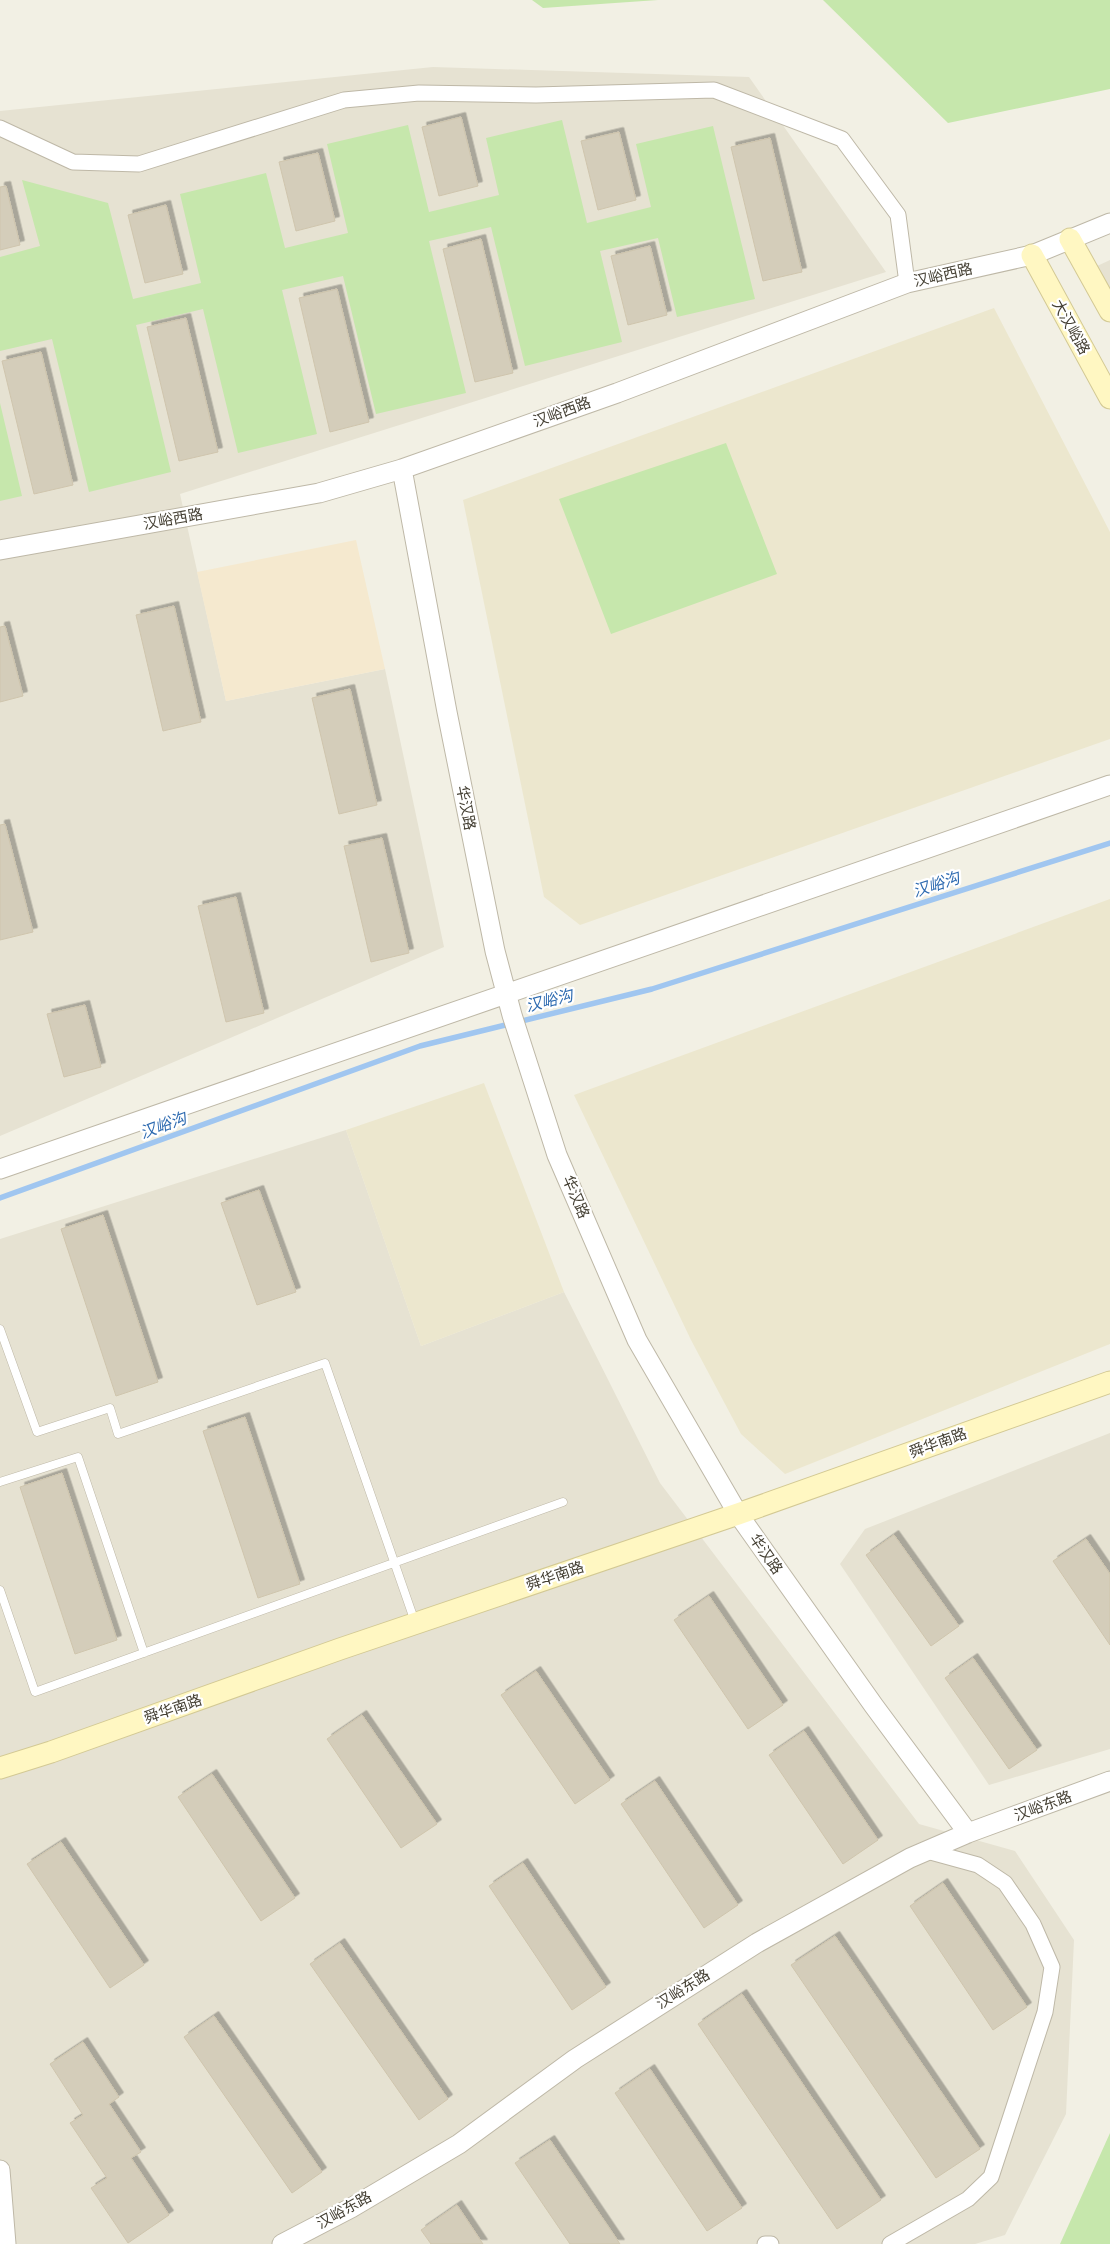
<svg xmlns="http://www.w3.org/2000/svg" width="1110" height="2244" viewBox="0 0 1110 2244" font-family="Quicksand,'Noto Sans SC',sans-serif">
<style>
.residential{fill:#e6e2d2}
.commercial{fill:#f5e9cf}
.education{fill:#ece7ce}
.green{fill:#c6e7ac}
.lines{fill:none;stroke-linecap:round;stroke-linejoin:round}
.stream{stroke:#a0c6f0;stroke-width:5.5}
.building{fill:#d4cdba;stroke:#cfc5ad;filter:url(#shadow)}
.service-casing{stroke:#beb8a7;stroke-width:9}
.minor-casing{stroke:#beb8a7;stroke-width:17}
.tertiary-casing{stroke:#beb8a7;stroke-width:21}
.secondary-casing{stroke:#d3c994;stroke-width:23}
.service{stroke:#fff;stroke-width:8}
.minor{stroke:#fff;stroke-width:15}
.tertiary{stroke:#fff;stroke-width:19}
.secondary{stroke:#fff7c2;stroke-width:21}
.labels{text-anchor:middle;stroke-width:4.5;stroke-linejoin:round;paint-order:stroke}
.street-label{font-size:15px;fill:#454034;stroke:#fff}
.water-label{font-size:16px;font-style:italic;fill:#2d6ab0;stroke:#fff}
</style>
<defs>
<filter id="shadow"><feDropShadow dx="4.5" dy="-4.5" stdDeviation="0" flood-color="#0004"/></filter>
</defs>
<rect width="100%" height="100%" fill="#f2f0e4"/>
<path class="residential" d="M433,67L749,77L886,272L180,494L226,701L385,669L444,947L0,1136V111Z
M1110,260V294L1095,267Z
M346,1130L421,1346L564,1292L660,1483L919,1824L1015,1851L1074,1940L1066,2114L1005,2235L975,2244H0V1239Z
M1110,1433V1749L989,1785L840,1564L865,1529Z"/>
<path class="commercial" d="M356,540L385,669L226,701L197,572Z"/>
<path class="education" d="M994,308L1110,532V739L580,925L544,897L463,500Z
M1110,899V1344L785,1474L741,1434L691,1340L574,1095Z
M484,1083L564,1292L421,1346L346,1130Z"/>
<path class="green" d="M532,0H658L543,8Z
M823,0H1110V89L948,123Z
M562,120L587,223L651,207L636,144L713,126L755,299L677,317L658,238L600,251L622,342L525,366L491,227L429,241L466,393L376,414L343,276L282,290L317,434L238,453L203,309L136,325L171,472L89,492L52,339L0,351V257L40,246L22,180L108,203L133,299L201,283L180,194L266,173L285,248L348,233L327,144L408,125L429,212L499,195L486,138Z
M0,403L22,496L0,501Z
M726,443L777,574L611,634L559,499Z
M1110,2133V2244H1060Z"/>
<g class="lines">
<path class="stream" d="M0,1198L420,1046L652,989L1110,843"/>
</g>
<path class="building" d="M461,117L478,186L439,196L422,127Z
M619,132L636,200L598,210L581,141Z
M770,138L802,272L763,281L731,147Z
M318,153L335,221L296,231L279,162Z
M6,186L20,245L0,250V187Z
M166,205L183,274L145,283L128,215Z
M481,239L513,373L475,382L443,249Z
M650,246L667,315L628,325L611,256Z
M337,289L369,422L330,432L299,298Z
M186,318L218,452L179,461L147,327Z
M41,352L73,485L34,494L2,361Z
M174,606L201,722L163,731L136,615Z
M5,626L23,696L0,702V627Z
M350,689L377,805L339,814L312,698Z
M5,824L33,932L0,940V825Z
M382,838L409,953L371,962L344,846Z
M236,897L264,1013L226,1022L198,906Z
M85,1005L101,1067L64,1077L47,1014Z
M259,1190L296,1292L257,1305L221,1203Z
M103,1215L158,1382L116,1396L61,1229Z
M245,1417L300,1584L258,1598L203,1431Z
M62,1473L117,1640L75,1654L20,1487Z
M894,1535L959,1626L931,1646L866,1555Z
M1086,1539L1110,1574V1645L1053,1561Z
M709,1596L783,1705L748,1729L674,1620Z
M973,1658L1037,1750L1009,1769L945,1678Z
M536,1671L610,1780L575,1804L501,1695Z
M362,1715L437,1824L401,1848L327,1739Z
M804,1731L878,1840L843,1864L769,1755Z
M212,1774L295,1898L261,1921L178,1797Z
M655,1781L738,1905L704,1928L621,1804Z
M61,1842L144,1965L110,1988L27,1864Z
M523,1863L606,1987L572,2010L489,1886Z
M943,1883L1027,2007L993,2030L910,1906Z
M835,1936L980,2149L936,2178L791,1965Z
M340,1943L448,2099L419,2120L310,1964Z
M742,1994L881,2200L837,2229L698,2024Z
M214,2016L322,2172L292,2193L184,2037Z
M83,2042L119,2097L109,2104L141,2152L131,2158L169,2215L128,2243L91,2188L107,2178L70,2123L83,2115L50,2064Z
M650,2069L742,2208L707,2231L615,2093Z
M550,2140L620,2244H570L515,2163Z
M457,2205L483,2244H431L421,2230Z"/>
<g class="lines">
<g class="service-casing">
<path id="service" d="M0,1329L37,1432L110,1408L118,1434L325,1363L415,1622
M0,1482L78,1457L144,1653
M0,1590L35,1692L563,1502"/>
</g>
<g class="minor-casing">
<path id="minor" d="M0,128L73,162L139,164L344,100L419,93L536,95L714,90L842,139L898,215L907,283
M765,2244H771
M890,2244L968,2199L991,2177L1045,2012L1052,1967L1033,1924L1005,1883L978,1865L927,1851"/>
</g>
<g class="tertiary-casing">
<path id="tertiary" d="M402,469L447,712L495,951L512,1015L557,1155L637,1340L738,1514L874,1706L968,1833
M0,550L319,493L402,469L617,393L907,283L1032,255L1110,223
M0,1169L1110,785
M0,2170L6,2244
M282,2244L351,2208L459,2144L575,2059L757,1943L910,1858L968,1833L1110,1781"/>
</g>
<g class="secondary-casing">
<path id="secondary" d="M1070,239L1110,311
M1032,255L1110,398
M0,1768L51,1752L340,1649L738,1514L1110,1382"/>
</g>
<use href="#service" class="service"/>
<use href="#minor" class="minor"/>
<use href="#tertiary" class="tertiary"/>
<use href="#secondary" class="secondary"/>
</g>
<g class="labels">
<g class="street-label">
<text transform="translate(943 275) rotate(-13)" y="5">汉峪西路</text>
<text transform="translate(1071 327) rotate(61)" y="5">大汉峪路</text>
<text transform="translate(562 412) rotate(-20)" y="5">汉峪西路</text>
<text transform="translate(173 519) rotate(-10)" y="5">汉峪西路</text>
<text transform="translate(466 808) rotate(79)" y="5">华汉路</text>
<text transform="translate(576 1197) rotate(67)" y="5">华汉路</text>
<text transform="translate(938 1443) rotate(-20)" y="5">舜华南路</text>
<text transform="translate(766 1554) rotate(55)" y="5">华汉路</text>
<text transform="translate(555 1576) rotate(-19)" y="5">舜华南路</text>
<text transform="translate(173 1709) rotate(-19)" y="5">舜华南路</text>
<text transform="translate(1043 1806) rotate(-20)" y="5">汉峪东路</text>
<text transform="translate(683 1989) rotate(-32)" y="5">汉峪东路</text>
<text transform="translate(344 2210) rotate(-29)" y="5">汉峪东路</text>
</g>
<g class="water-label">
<text transform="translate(936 884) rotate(-18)" y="6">汉峪沟</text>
<text transform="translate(549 1000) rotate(-14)" y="6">汉峪沟</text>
<text transform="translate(163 1125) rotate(-20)" y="6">汉峪沟</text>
</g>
</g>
</svg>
